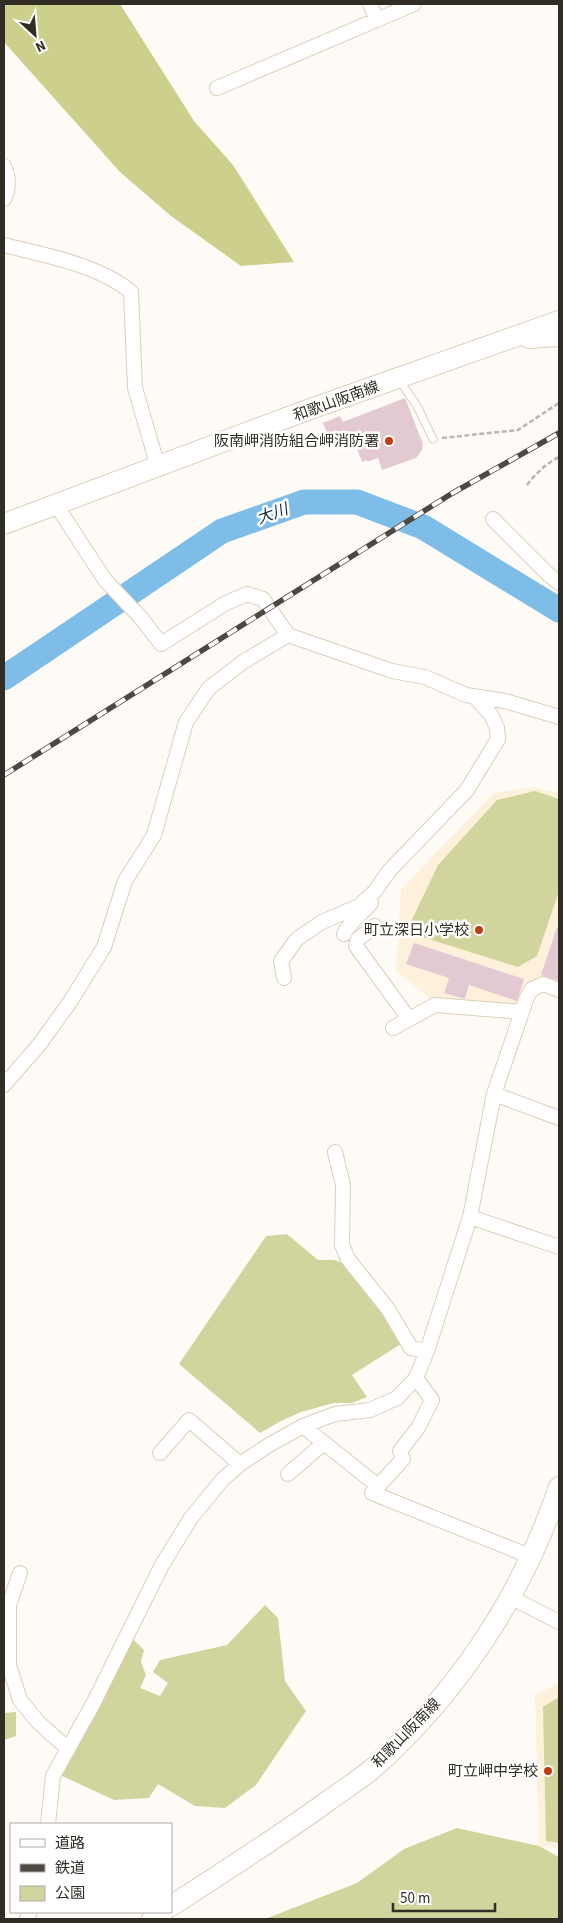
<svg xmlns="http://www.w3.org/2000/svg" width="563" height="1923" viewBox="0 0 563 1923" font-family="'Source Sans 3','Noto Sans JP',sans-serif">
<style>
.built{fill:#fef1db}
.green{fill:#d1d59d}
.forest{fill:#ccd08c}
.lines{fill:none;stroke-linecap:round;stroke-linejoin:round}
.river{stroke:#7ebde8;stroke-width:25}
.building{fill:#e3cad2}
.lane-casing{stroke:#dbcfbb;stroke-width:9}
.street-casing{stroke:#dbcfbb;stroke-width:16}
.secondary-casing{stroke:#dbcfbb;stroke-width:22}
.path{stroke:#b9b6b1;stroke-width:2.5;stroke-dasharray:5 2.5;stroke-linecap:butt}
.lane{stroke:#fff;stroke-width:7}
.street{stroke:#fff;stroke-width:14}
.secondary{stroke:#fff;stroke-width:20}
.rail-casing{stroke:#4d4942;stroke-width:5.5}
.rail{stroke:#fff;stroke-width:4;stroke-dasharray:11;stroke-linecap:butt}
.poi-dot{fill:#c33a13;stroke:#fff;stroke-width:2}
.labels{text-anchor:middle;stroke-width:5;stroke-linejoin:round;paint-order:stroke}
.street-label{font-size:15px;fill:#312d25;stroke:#fff}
.poi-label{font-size:15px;fill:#312d25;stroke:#fff;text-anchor:end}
.water-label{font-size:16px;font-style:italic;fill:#132f41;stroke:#fff}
</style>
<rect width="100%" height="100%" fill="#fefbf7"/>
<path class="built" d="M533,787L559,793V985L541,979L517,1009L432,1000L396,971L401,889L494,793Z
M559,1683V1849L539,1846L535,1695Z"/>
<path class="green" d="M535,791L559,799V891L537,956L518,967L406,932L438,865L497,800Z
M287,1234L318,1260H334L343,1263L377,1303L401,1344L352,1375L367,1397L352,1403H334L301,1412L281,1421L260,1433L179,1364L266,1236Z
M265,1605L278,1618L285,1681L306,1711L256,1785L225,1808L195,1806L158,1784L149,1798L114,1800L60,1775L130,1636L144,1650L141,1662L146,1675L140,1688L160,1696L168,1683L153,1672L160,1660L227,1645Z
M559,1697V1843L546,1841L543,1707Z
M16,1712V1736L4,1740V1713Z
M457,1828L539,1846L559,1857V1919H265L357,1883L404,1849Z"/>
<path class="forest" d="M4,4H120L194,121L233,165L294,262L241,266L171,216L120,172L4,42Z"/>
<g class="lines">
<path class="river" d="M4,678L222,531L304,502H357L423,527L559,610"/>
</g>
<path class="building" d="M405,398L423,444L422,450L416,458L382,470L378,458L367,462V460L362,462L352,436L332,444L323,423L340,416L343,422Z
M557,927H559V981L541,975Z
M414,943L524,979L517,1001L469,985L465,999L444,993L449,978L406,964Z"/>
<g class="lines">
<g class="lane-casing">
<path id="lane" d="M400,381L417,406L433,439"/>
</g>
<g class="street-casing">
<path id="street" d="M370,4L377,20
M217,88L414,4
M4,166C9,176 9,190 4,199
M4,245C44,255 99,265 131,292L135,388L158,467
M57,504L62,514L105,580L142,619L161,644L226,603L247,594L263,599L288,635L392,671L425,677L466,695L505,701L559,717
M493,519L549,575L559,583
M375,926L358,939L356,946L409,1019
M344,934C349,922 363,913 371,903
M284,978L281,961L297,939L322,922L359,906L375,891L389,871L467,790L498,739L497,728L491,715L475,697
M393,1028L435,1005L522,1012
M4,1085L39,1045L70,1002L104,947L125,881L154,835L186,722L209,688L243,662L288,635
M494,1094L527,997L532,989L543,984L559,990
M335,1152L343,1185L342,1245L348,1259L388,1309L411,1348L427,1351
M470,1217L559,1247
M416,1378L432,1400L418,1428L400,1451L403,1459L372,1493L532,1557
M303,1426L378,1486
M160,1453L189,1420L240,1464
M288,1474L324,1443
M20,1573L9,1605V1665L20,1700L38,1722L67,1748
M512,1598L559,1622
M48,1824L53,1776L94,1702L162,1565L191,1518L222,1480L240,1464L269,1445L303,1426L335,1414L370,1410L397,1398L416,1378L427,1351L470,1217L494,1094L559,1118
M27,1919L30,1912"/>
</g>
<g class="secondary-casing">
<path id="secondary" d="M529,338L559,336
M4,524L302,412L559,321
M171,1906C224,1872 277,1838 328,1801C342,1791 357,1781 371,1770C457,1695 523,1594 559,1487
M152,1919L163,1912"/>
</g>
<path class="path" d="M442,438L518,430L559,403
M527,485C536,473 546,464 559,457"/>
<use href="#lane" class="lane"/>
<use href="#street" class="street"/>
<use href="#secondary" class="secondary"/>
<g class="rail-casing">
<path id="rail" d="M4,775L451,494L559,433"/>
</g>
<use href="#rail" class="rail"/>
</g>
<g class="poi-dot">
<circle cx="389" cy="441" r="5"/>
<circle cx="479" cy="930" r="5"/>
<circle cx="548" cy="1771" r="5"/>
</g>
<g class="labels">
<g class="street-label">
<text transform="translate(336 401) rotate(-20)" y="5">和歌山阪南線</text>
<text transform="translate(406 1733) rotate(-46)" y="5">和歌山阪南線</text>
</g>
<g class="poi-label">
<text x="379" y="446">阪南岬消防組合岬消防署</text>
<text x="469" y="935">町立深日小学校</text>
<text x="538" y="1776">町立岬中学校</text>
</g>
<g class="water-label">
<text transform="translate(272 513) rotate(-20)" y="6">大川</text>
</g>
</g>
<rect width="563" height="1923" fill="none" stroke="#312d25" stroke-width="10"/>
<rect x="10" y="1823" width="162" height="90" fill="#ffffff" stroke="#adaba8"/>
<rect x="20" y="1839" width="25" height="8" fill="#ffffff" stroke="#adaba8"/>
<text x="55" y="1848" font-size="15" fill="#312d25">道路</text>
<rect x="20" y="1864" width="25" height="8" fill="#4d4942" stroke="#adaba8"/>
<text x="55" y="1873" font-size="15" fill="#312d25">鉄道</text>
<rect x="20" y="1886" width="25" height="15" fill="#d1d59d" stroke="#adaba8"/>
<text x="55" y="1898" font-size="15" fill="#312d25">公園</text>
<g transform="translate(35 35) rotate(154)" stroke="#ffffff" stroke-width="4" paint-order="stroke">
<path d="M0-4L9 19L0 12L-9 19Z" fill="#312d25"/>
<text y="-8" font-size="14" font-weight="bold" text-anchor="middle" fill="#312d25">N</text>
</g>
<path d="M393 1903v8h102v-8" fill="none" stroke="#312d25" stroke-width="2.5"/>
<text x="400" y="1903" font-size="15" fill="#312d25" stroke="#ffffff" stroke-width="4" paint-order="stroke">50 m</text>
</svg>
